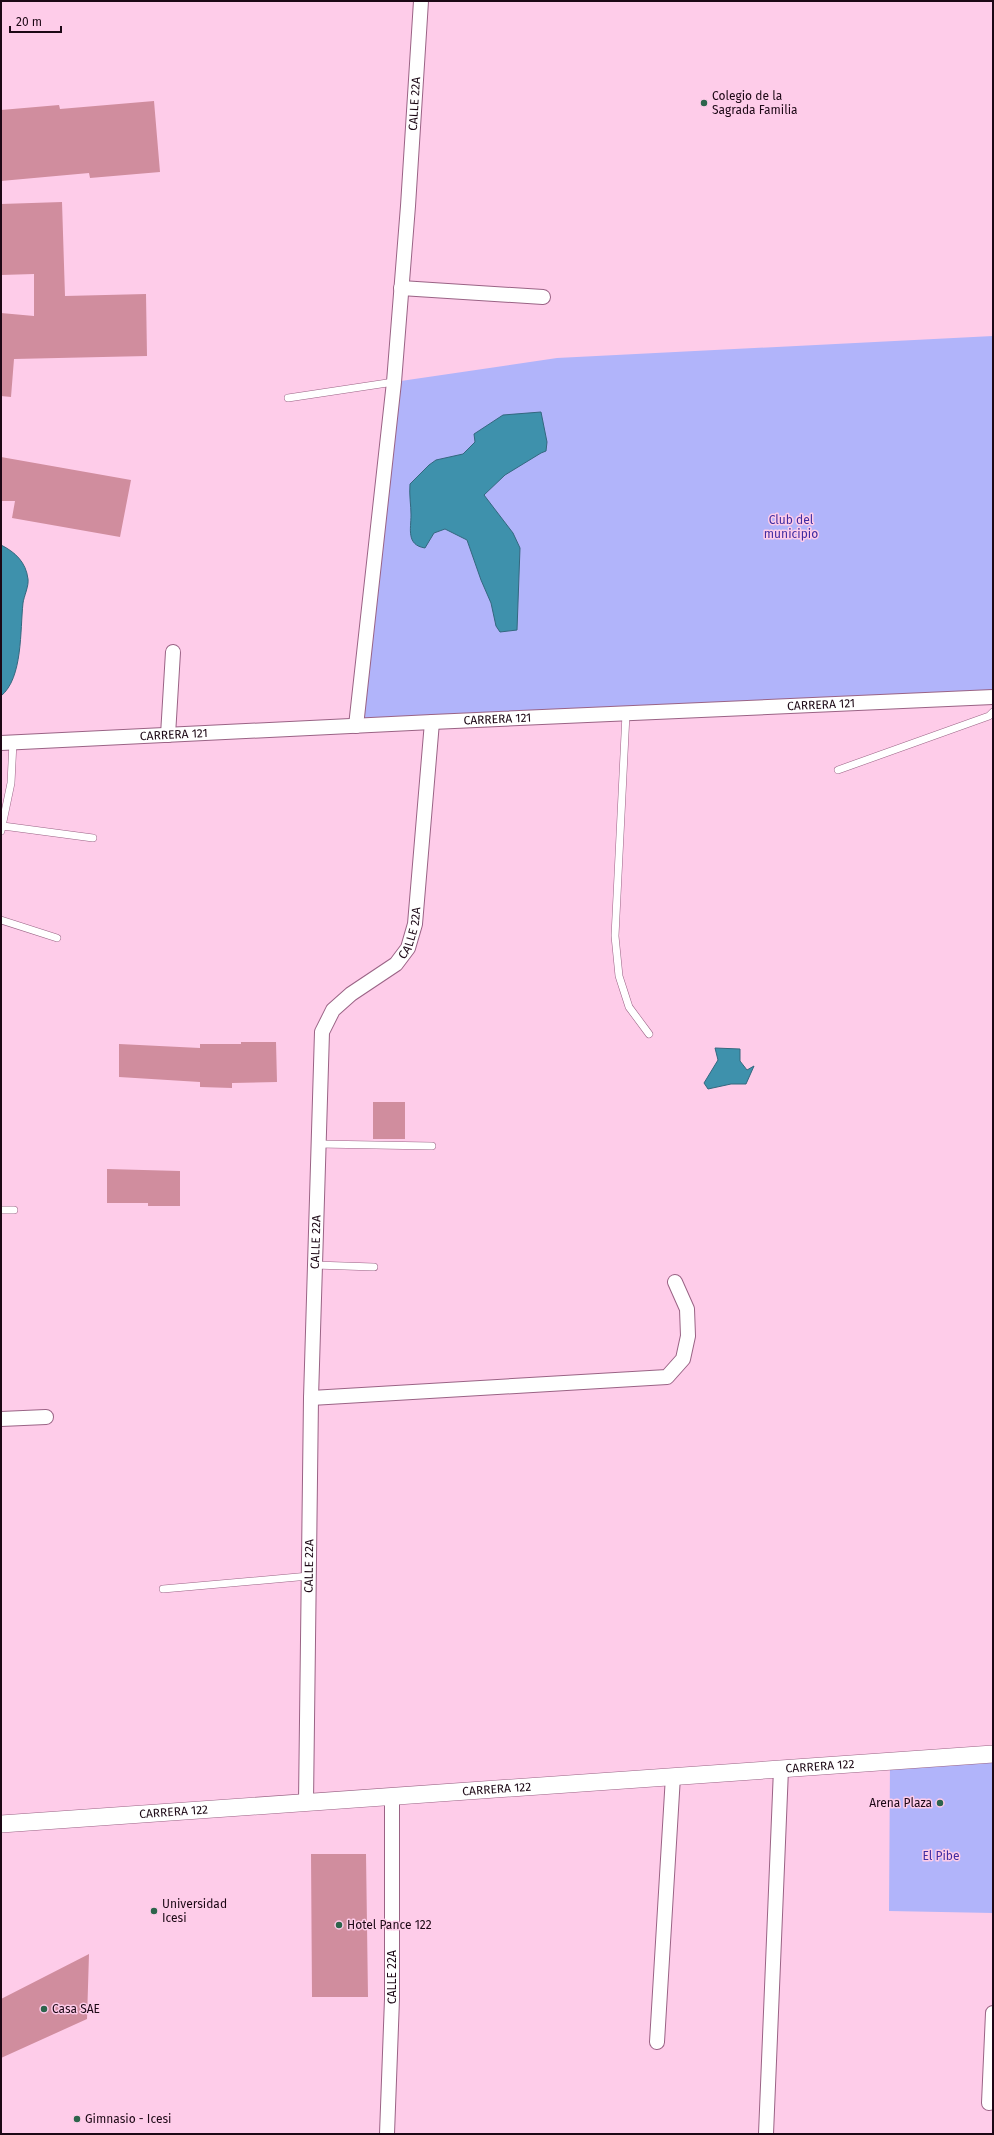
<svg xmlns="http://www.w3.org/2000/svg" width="994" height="2135" viewBox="0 0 994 2135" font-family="'Fira Sans',sans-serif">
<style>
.green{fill:#b1b4fa}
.water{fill:#3e91ac;stroke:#34687f}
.building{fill:#d08d9e}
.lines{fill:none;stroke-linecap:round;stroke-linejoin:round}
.service-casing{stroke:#9a6385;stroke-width:8}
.minor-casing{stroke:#9a6385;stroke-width:16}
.tertiary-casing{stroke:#9a6385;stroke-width:18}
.service{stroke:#fff;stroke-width:7}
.minor{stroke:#fff;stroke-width:14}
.tertiary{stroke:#fff;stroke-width:17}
.poi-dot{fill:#2d644c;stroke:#fecce9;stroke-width:1.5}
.labels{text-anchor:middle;stroke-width:3;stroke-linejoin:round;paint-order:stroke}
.poi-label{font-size:12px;fill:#1c0815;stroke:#fecce9;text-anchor:start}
.street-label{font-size:12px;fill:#1c0815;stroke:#fecce9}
.park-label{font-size:12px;fill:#402ca1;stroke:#fecce9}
</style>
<rect width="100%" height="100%" fill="#fecce9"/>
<path class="green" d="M993,336V697L356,726L394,382L557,358Z
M993,1754V1913L889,1911L890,1761Z"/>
<path class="water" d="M541,412L547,442L546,451L541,453L505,475L484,495L513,533L520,548L517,630L500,632L496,626L491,603L481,580L467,540L445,529L434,533L425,548C406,545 411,529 411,515C411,505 409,495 410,484L429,465L436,460L463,454L475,442L474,434L503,415Z
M1,545C15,552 26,562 28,579C29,586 24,596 23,603C20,630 23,678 1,696Z
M715,1048L740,1049V1061L747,1070L754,1066L746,1084H731L708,1089L704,1083L718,1060Z"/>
<path class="building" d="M154,101L160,172L90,178L89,173L1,181V110L59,105L60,109Z
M62,202L65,296L146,294L147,356L14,359L11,397L1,396V313L34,316V274L1,275V204Z
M1,457L131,480L120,537L12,518L15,501H1Z
M241,1042H276L277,1082L232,1083V1088L200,1087V1082L119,1077V1044L200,1048V1044H241Z
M373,1102H405V1139H373Z
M107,1169L180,1171V1206H148V1203H107Z
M311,1854H366L368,1997H312Z
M89,1954L87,2019L1,2058V1999Z"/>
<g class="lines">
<g class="service-casing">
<path id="service" d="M288,398L394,382
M626,714L615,936L619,976L629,1007L649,1034
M838,770L989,716L993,712
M3,826L93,838
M1,831L11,783L13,742
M1,920L57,938
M319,1144L432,1146
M1,1210H14
M315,1265L374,1267
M163,1589L309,1576"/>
</g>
<g class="minor-casing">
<g id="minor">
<path d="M401,288L543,297"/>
<path id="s1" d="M356,726L394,382L408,206L421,1"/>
<path d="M168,735L173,652"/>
<path id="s2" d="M1,743L432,722L993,697"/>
<path d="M311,1398L667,1377L683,1359L688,1336L687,1309L675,1282"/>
<path d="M1,1419L46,1417"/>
<path id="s3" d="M306,1802L311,1398L322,1032L333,1010L351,994L396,964L408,948L415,924L432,722"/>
<path d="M657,2042L673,1776"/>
<path d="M989,2103L993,2013"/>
<path id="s4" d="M387,2134L392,1999V1796"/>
<path d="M766,2134L781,1769"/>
</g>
</g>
<g class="tertiary-casing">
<g id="tertiary">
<path id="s5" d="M1,1824L993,1754"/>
</g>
</g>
<use href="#service" class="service"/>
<use href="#minor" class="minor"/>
<use href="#tertiary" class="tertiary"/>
</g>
<g class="poi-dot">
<circle cx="704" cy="103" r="4"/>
<circle cx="940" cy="1803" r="4"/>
<circle cx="154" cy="1911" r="4"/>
<circle cx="339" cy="1925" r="4"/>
<circle cx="44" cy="2009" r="4"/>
<circle cx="77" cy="2119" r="4"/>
</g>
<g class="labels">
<g class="poi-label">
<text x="712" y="100">Colegio de la<tspan x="712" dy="14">Sagrada Familia</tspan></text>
<text x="932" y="1807" text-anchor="end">Arena Plaza</text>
<text x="162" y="1908">Universidad<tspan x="162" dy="14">Icesi</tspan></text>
<text x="347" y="1929">Hotel Pance 122</text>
<text x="52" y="2013">Casa SAE</text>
<text x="85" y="2123">Gimnasio - Icesi</text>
</g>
<g class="street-label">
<text dy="4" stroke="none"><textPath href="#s1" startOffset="625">CALLE 22A</textPath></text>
<text dy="4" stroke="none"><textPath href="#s2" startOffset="821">CARRERA 121</textPath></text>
<text dy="4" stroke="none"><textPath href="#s2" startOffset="497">CARRERA 121</textPath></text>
<text dy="4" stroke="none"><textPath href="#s2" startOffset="173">CARRERA 121</textPath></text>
<text dy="4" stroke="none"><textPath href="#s3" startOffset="908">CALLE 22A</textPath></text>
<text dy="4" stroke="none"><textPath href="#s3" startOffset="560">CALLE 22A</textPath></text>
<text dy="4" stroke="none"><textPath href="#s3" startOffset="236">CALLE 22A</textPath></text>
<text dy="4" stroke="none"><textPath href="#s5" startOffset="821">CARRERA 122</textPath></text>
<text dy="4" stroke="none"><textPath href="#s5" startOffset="497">CARRERA 122</textPath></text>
<text dy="4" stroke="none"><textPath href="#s5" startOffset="173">CARRERA 122</textPath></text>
<text dy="4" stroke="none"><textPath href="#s4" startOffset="157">CALLE 22A</textPath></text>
</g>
<g class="park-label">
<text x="791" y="524">Club del<tspan x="791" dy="14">municipio</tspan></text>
<text x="941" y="1860">El Pibe</text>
</g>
</g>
<rect width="994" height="2135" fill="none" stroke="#1c0815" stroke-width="4"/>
<path d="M10 26v6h51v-6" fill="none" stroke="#1c0815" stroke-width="2"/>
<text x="16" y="26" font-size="12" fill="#1c0815" stroke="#fecce9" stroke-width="3" paint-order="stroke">20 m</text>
</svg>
